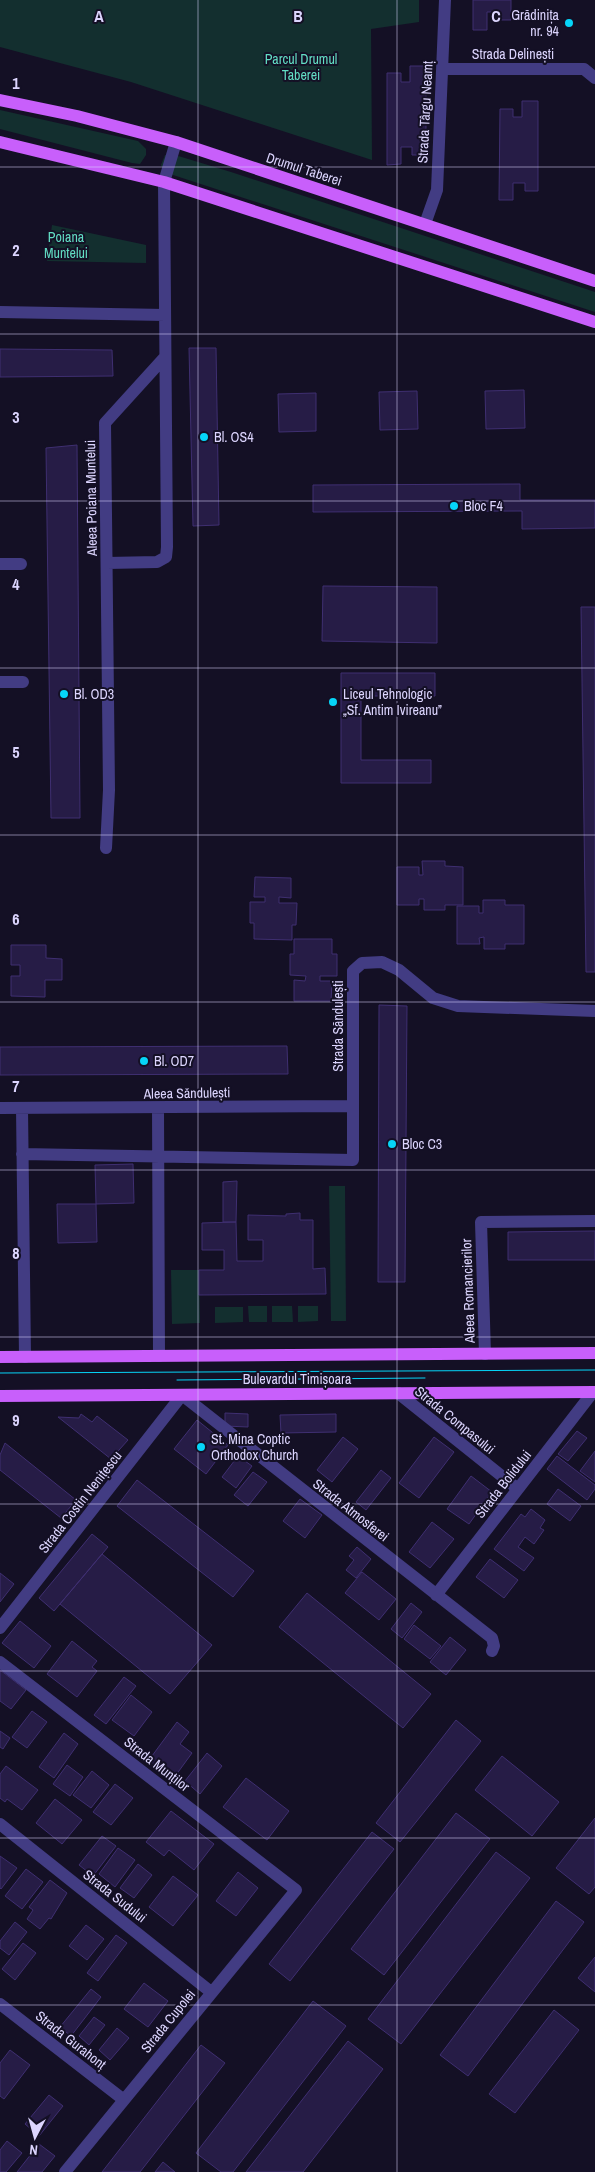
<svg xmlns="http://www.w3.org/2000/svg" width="595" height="2172" viewBox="0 0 595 2172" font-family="'Archivo Narrow',sans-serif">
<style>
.green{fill:#132f2f}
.building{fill:#261c46;stroke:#3f2f71}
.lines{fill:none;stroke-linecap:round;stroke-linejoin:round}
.minor{stroke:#423c83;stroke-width:12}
.major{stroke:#c85ffb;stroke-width:12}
.tram{stroke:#06d5f8;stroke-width:1}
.grid{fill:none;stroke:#dcd5fe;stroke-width:1;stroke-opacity:0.55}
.poi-dot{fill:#06d5f8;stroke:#141025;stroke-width:2}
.labels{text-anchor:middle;stroke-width:4;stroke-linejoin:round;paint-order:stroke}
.poi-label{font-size:14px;fill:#dcd5fe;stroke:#141025;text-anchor:start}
.street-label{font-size:14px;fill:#dcd5fe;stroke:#141025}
.park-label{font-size:14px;fill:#62ddc4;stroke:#141025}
.grid-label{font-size:16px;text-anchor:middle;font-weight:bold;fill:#dcd5fe;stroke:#141025;stroke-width:4;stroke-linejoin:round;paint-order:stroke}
</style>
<rect width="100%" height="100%" fill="#141025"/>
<path class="green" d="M0,0H419V22L371,29L372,160L131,82L0,47Z
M0,110L138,141L146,149V155L140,164L132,163L0,129Z
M165,155H175L231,172L595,292V312L170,174L164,172L161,165Z
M52,225L146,245V263L47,261Z
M329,1186H345L346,1321H331Z
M171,1270H199L200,1323L172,1324Z
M248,1306H267V1322H249Z
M272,1306H292L293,1322H272Z
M298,1306H318V1321L298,1322Z
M215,1307H243V1322L215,1323Z"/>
<path class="building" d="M473,0H511V20H498V12H487V30H473Z
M410,66H426V155H412V147H401V164L387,165V73H401V82H410Z
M522,101H538V191H525V183H513V200H499L500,109H513V117H522Z
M189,348H216L219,525L193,526Z
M0,349L112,350L113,376L0,377Z
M524,390L525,428L486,429L485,391Z
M417,391L418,429L380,430L379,392Z
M316,393V431L279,432L278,394Z
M77,445L80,818H51L46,448Z
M520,484V500H595V528L522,529V511L313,512V485Z
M323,586L437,587V643L322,641Z
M581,607H595V972H586Z
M341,673H435V696H361V760H431V783H341Z
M422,861H445V866L463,867V905H445V910H424V899H419V905H397V867H419V875H423Z
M255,877L291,878V898L279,897V903H297L296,925H292V940L254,939V923H250V902H265V897H254Z
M483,900H505V905H524V944H505V949H484V937L479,938L480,944H457V906H479V913H483Z
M294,939H332V954H337V976H320V981H332L331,1001H294V980L305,981L306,976L290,975V954H294Z
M11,945H46V958L62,959V980H45V997L11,996V976H20V965H11Z
M379,1005L407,1006L405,1282H378Z
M287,1046L288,1074L0,1075V1047Z
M133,1164L134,1203L96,1204L95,1165Z
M237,1181L236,1222H223V1182Z
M57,1204H96L97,1242L58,1243Z
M300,1213V1220H313V1269L325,1268L326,1294L199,1295V1270H224V1250H202V1223L236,1222L237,1261H263V1240H248V1215L286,1216V1214Z
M595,1231V1260H508V1232Z
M225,1413L248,1414V1427L225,1426Z
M81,1414L92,1422L97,1416L128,1440L111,1459L58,1417L79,1418Z
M336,1414V1432L281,1433L280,1415Z
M197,1420L228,1445L206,1474L174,1449Z
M577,1431L587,1438L568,1461L558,1454Z
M343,1437L358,1449L332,1482L317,1470Z
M434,1437L454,1452L419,1498L399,1483Z
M5,1443L76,1500L61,1518L0,1470V1455Z
M595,1451V1482L580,1471Z
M238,1456L252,1466L236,1488L222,1477Z
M557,1456L595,1485V1489L587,1500L547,1469Z
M381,1470L391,1478L366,1510L356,1502Z
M253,1472L267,1482L248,1506L234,1495Z
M471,1476L492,1492L469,1524L447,1509Z
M137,1480L254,1571L233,1597L117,1506Z
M558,1489L581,1506L570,1521L547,1504Z
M300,1499L322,1515L305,1538L283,1521Z
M531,1509L545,1520L540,1528L544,1530L534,1544L525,1537L518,1547L534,1558L524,1571L494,1549L521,1514L525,1517Z
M432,1522L454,1539L430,1568L409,1552Z
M92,1534L108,1547L54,1611L39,1598Z
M357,1547L371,1559L356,1578L346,1570L354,1560L349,1556Z
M102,1554L212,1645L170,1694L60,1604Z
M490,1559L518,1580L504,1598L476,1577Z
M362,1572L396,1599L379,1620L345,1593Z
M0,1573L14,1584L0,1602Z
M307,1593L431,1694L403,1728L279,1627Z
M411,1603L422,1612L402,1638L391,1629Z
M20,1621L51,1646L34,1668L2,1643Z
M414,1625L441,1646L430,1659L404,1639Z
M450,1637L466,1650L446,1675L430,1662Z
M72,1641L97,1661L92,1667L97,1671L77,1697L47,1674Z
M0,1670L26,1690L11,1709L0,1701Z
M124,1677L136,1686L106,1724L94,1715Z
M131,1695L152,1712L134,1736L112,1720Z
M32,1711L47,1722L27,1748L12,1737Z
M456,1720L481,1741L400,1842L376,1823Z
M177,1722L189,1732L180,1744L192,1753L176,1775L161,1764L159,1768L149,1760Z
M0,1731L10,1738L3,1749L0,1747Z
M64,1733L78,1744L54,1778L39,1767Z
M207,1753L222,1766L200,1794L185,1781Z
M502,1756L559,1802L532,1836L475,1790Z
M67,1765L83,1777L70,1796L53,1784Z
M6,1766L38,1790L22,1810L7,1799L5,1802L0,1798V1774Z
M92,1771L109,1785L91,1808L73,1795Z
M246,1778L289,1811L267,1840L223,1807Z
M115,1784L133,1798L111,1825L93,1812Z
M55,1799L82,1820L62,1844L36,1823Z
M171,1811L214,1844L194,1870L169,1850L164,1856L146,1842Z
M456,1813L490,1839L384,1975L351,1949Z
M595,1818V1887L589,1894L556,1868Z
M372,1832L394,1849L290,1981L269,1964Z
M102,1836L116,1846L93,1876L79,1865Z
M118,1848L135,1860L115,1887L99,1874Z
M496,1852L530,1878L401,2044L368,2019Z
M0,1856L17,1868L1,1889L0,1888Z
M138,1864L152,1875L134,1898L120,1888Z
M26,1869L43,1882L22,1909L5,1896Z
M238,1872L258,1888L236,1916L216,1901Z
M173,1876L198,1895L173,1926L149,1907Z
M50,1880L67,1893L51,1919L49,1918L40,1929L27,1919L33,1910L29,1907Z
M556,1901L584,1922L468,2076L440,2055Z
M15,1922L27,1932L9,1955L0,1948V1941Z
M86,1925L104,1939L87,1960L69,1946Z
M116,1935L127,1943L98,1981L87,1973Z
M23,1943L36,1953L15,1980L2,1969Z
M595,1957V1992L578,1978Z
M144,1983L168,2001L148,2027L124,2009Z
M91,1989L101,1997L71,2036L60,2027Z
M313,2001L346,2026L233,2172H221L196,2153Z
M554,2010L579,2030L515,2113L489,2094Z
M94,2017L105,2025L89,2045L79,2036Z
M117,2028L129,2038L110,2060L99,2050Z
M348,2041L383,2069L303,2172H246Z
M201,2045L225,2063L140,2172H102Z
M10,2050L30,2065L4,2099L0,2096V2063Z
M49,2095L63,2106L39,2136L25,2124Z
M7,2141L22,2153L6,2172H0V2150Z
M39,2144L55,2156L42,2172H17Z
M163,2162L175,2172H155Z"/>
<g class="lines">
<path class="minor" d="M443,69H584L595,78
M425,224L437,190L445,0
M0,312L165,315
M107,563L157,562L166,557L167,547L164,182L176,142
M0,564H21
M0,682H23
M106,848L109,790L105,423L164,358
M0,1108L353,1106
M22,1108L25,1357
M158,1108L159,1356
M22,1154L353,1160V971L362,963L382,962L399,970L433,998L458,1006L595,1011
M485,1354L481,1222L595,1221
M398,1393L518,1489
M436,1595L593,1392
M0,1628L182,1395L492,1638L494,1646L492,1651
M0,1662L296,1890L65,2172
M0,1824L211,1992
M0,2004L124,2100"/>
<path class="major" d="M0,100L77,116L176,142L595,281
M0,142L164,182L595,322
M0,1357L595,1353
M0,1396L595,1392"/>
<path class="tram" d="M0,1373L595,1370
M177,1380L425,1378"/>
</g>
<path class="grid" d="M198,0V2172M397,0V2172M0,167H595M0,334H595M0,501H595M0,668H595M0,835H595M0,1002H595M0,1170H595M0,1337H595M0,1504H595M0,1671H595M0,1838H595M0,2005H595"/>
<g class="poi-dot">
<circle cx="569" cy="23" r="5"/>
<circle cx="204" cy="437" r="5"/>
<circle cx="454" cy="506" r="5"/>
<circle cx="64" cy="694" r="5"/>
<circle cx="333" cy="702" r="5"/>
<circle cx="144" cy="1061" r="5"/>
<circle cx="392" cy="1144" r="5"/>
<circle cx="201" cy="1447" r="5"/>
</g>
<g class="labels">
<g class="poi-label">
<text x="559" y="20" text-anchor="end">Grădinița<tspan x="559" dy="16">nr. 94</tspan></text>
<text x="214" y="442">Bl. OS4</text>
<text x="464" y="511">Bloc F4</text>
<text x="74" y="699">Bl. OD3</text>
<text x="343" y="699">Liceul Tehnologic<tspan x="343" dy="16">„Sf. Antim Ivireanu”</tspan></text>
<text x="154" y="1066">Bl. OD7</text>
<text x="402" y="1149">Bloc C3</text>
<text x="211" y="1444">St. Mina Coptic<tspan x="211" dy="16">Orthodox Church</tspan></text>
</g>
<g class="street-label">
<text x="513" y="59">Strada Delinești</text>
<text transform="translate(425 112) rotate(-87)" y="5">Strada Târgu Neamț</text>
<text transform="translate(304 169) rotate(18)" y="5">Drumul Taberei</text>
<text transform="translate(91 498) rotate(-91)" y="5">Aleea Poiana Muntelui</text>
<text transform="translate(338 1026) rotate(-90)" y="5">Strada Săndulești</text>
<text transform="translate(187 1093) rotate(-1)" y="5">Aleea Săndulești</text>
<text transform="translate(468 1291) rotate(-92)" y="5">Aleea Romancierilor</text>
<text x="297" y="1384">Bulevardul Timișoara</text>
<text transform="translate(455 1420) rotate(39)" y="5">Strada Compasului</text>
<text transform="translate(503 1484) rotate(-52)" y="5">Strada Bolidului</text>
<text transform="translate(80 1502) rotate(-52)" y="5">Strada Costin Nenițescu</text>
<text transform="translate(351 1510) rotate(38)" y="5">Strada Atmosferei</text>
<text transform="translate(157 1764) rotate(38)" y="5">Strada Munților</text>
<text transform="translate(115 1896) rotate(38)" y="5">Strada Sudului</text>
<text transform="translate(168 2021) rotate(-51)" y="5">Strada Cupolei</text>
<text transform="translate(71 2040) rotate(38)" y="5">Strada Gurahonț</text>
</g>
<g class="park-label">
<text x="301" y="64">Parcul Drumul<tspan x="301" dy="16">Taberei</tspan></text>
<text x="66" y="242">Poiana<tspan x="66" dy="16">Muntelui</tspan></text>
</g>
</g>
<g class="grid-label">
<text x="99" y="22">A</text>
<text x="298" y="22">B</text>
<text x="496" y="22">C</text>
<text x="16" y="89">1</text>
<text x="16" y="256">2</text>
<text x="16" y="423">3</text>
<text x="16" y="590">4</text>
<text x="16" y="758">5</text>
<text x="16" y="925">6</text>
<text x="16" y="1092">7</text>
<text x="16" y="1259">8</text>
<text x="16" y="1426">9</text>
</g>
<g transform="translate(35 2137) rotate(186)" stroke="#141025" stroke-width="4" paint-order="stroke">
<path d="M0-4L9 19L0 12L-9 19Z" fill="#dcd5fe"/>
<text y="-8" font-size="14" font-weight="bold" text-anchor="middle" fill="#dcd5fe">N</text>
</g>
</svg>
